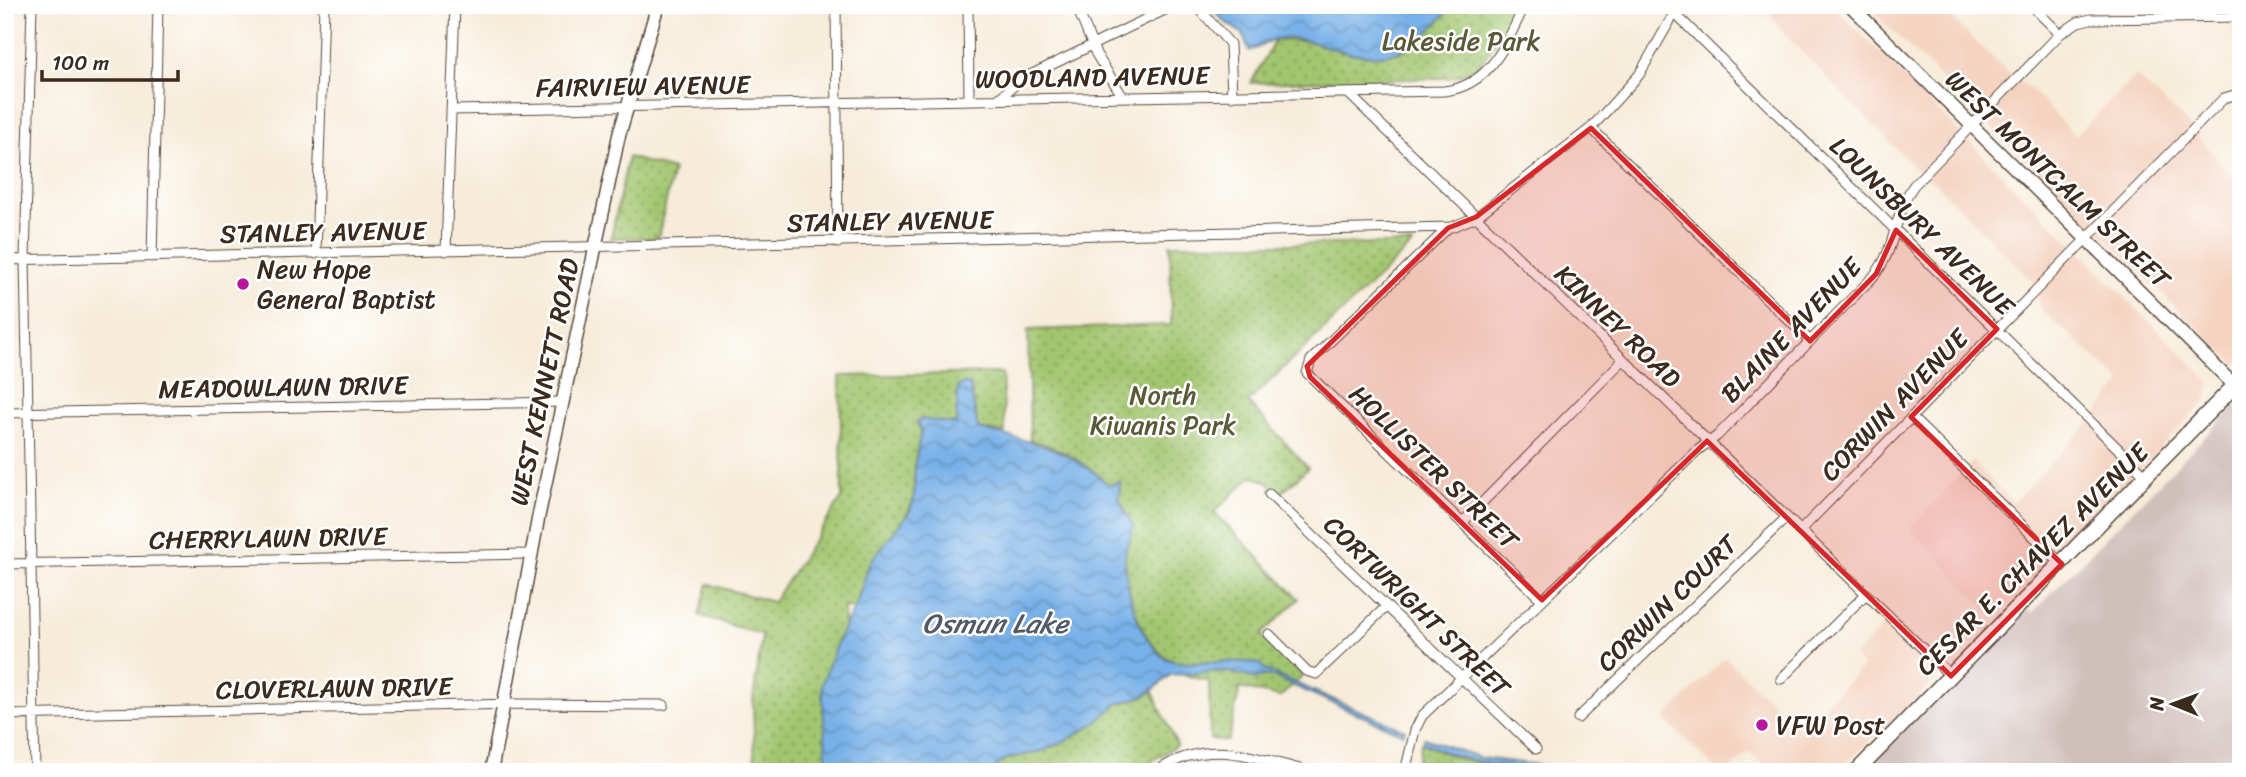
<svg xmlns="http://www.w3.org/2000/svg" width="2246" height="777" viewBox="0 0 2246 777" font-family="Sriracha,sans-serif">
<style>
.built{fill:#f4d3c0}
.industrial{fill:#d0c0bc}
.green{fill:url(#green-dots);stroke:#6e7847;stroke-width:2}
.water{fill:url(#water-waves);stroke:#5a6e83;stroke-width:2}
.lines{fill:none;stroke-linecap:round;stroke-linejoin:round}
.minor-casing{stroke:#57473a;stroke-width:11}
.tertiary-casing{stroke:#57473a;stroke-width:15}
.secondary-casing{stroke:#57473a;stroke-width:15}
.primary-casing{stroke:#57473a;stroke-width:17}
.minor{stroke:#fff;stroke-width:9}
.tertiary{stroke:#fff;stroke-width:12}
.secondary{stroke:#fff;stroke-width:12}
.primary{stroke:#fff;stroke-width:14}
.marked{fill:#d62828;fill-opacity:0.2;stroke:#d62828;stroke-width:5;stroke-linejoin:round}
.poi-dot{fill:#b5179e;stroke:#fff;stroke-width:2.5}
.labels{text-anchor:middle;stroke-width:5;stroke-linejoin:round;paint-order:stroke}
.park-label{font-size:26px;fill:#5a5937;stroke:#fff}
.street-label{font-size:26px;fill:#3b2a1e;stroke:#fff}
.poi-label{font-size:26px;fill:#3b2a1e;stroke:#fff;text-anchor:start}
.water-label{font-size:28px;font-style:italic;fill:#505965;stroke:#fff}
</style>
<defs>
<pattern id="green-dots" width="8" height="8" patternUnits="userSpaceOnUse" patternTransform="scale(1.75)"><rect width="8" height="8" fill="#a2c670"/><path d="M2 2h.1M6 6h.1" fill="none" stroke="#85a15b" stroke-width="1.8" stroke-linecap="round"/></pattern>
<pattern id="water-waves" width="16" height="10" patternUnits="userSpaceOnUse" patternTransform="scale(1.75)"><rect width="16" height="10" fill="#78b1e8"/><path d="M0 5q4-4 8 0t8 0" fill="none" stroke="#6490bb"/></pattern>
</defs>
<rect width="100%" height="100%" fill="#fff"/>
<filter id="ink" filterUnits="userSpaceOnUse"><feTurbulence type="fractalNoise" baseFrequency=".0143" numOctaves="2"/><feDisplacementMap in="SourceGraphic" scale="14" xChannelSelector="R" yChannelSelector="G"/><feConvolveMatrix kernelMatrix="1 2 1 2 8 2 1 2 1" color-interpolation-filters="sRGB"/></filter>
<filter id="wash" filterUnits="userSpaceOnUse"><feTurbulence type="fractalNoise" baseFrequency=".00686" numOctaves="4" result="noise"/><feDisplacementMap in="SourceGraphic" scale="28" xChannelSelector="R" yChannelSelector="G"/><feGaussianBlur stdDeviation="1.57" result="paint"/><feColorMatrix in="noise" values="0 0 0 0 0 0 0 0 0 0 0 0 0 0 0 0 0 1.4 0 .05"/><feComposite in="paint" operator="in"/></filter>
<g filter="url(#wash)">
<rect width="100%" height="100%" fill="#f6ecd9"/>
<path class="built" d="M1766,5H1832L2211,383L2207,400L1994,618L1910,528L1972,461L2013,503L2085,427L2122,382L2040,308L2032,281L1935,183L1915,168L1778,27Z
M1866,5H1938L2004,69L2032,90L2075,136L2136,76L2185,121L2241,187V361L2236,365Z
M1885,624L1939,677L1836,772H1772L1749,752L1727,772H1719L1664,719L1725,657L1799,730L1863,667L1854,657Z"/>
<path class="industrial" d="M2236,405L2241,410V772H1856L2022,604L2032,613Z"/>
<path class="green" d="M1452,5H1513C1498,36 1486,75 1446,78L1251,83L1275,40L1315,41L1347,52L1398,53L1420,41Z
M628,157L673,170L658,238H611Z
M1170,244H1413L1248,402L1308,468L1280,494L1269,483L1252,476L1214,512L1299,599L1261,635L1303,676L1280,697L1240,688L1228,741L1210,739L1209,681L1178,674L1176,662C1139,652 1111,563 1132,532L1119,499L1120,483L1109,485C1087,464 1061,447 1030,440L1028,330L1171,325Z
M1002,373L1005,433L978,429L971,388L958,404L956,424L917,423L921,431L915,463L914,498L906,518L870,562L855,608L844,607L847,772H755L753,700L762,635L699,615L708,584L773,602L842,498L840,376Z
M1141,666L1177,745L1135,772H933Z
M1421,743L1460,759L1516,772H1415Z"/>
<path class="water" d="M1209,5H1452C1421,46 1394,65 1342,51C1322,46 1304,37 1284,38C1271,38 1261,48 1249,51L1243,34L1225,22Z
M964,384L970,385L978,429C1031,442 1068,446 1109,485L1120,481L1119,499L1133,526C1132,537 1125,545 1125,557C1125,587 1142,658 1178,662C1205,665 1233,658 1260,664L1265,670L1405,730L1403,734L1276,678L1265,675L1256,679L1225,671L1170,675L1147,695L1117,704L1097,722L1069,739L1043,751L1006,759L991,772H827L822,684L837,642L856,605L870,562L910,511L914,498L915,463L921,431L917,422L922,419L956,424L958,386Z
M1424,738L1481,758L1595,772C1534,772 1478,768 1422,743Z"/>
</g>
<g filter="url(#ink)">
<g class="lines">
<g class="minor-casing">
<path id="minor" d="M32,5L25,259L35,772
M836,5L838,243
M968,5L969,99
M1076,5L1096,54L1123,97
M1196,5L1230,44L1232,96
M1666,5L2147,477
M2031,5L2060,34
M1348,93L1951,676
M998,99L1022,79L1175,5
M451,110L1444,91C1491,86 1506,43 1525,5
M1591,128L1810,341
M1448,228L1311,360L1307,373L1542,600
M446,251L455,5
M316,254L324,5
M152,257L158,5
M5,260L1452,227L1476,217L1591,128L1639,75L1679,5
M5,413L562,402
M1911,417L2062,564
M1269,494L1536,749
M1462,523L1623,360
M1800,531L2224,98L2241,93
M5,564L531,554
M1269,634L1306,671L1316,674L1387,606
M1781,679L1866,594
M5,715L517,704L664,705
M1578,718L1786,518
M1156,772C1208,735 1256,759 1312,772
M1405,772L1415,730L1422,716L1698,450L1717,436L1872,278C1897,251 1893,213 1914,185L2060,34L2078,22L2091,19L2241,17"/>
</g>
<g class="tertiary-casing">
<path id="tertiary" d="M491,772L539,514L619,135L658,5"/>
</g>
<g class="secondary-casing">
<path id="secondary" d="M1850,5L2234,385"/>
</g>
<g class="primary-casing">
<path id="primary" d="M1856,772L2241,379"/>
</g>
<use href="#minor" class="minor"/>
<use href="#tertiary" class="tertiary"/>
<use href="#secondary" class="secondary"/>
<use href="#primary" class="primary"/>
</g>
</g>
<path class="marked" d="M1591,128L1810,341L1876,274L1896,230L1997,329L1911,417L2062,564L1951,676L1707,441L1542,600L1310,377L1307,366L1448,228L1476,217Z"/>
<g class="poi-dot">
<circle cx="243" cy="284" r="7"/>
<circle cx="1762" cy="725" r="7"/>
</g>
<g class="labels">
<g class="park-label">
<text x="1461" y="50">Lakeside Park</text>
<text x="1163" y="404">North<tspan x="1163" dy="30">Kiwanis Park</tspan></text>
</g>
<g class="street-label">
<text transform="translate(1092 77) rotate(-1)" y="9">WOODLAND AVENUE</text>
<text transform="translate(643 86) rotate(-1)" y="9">FAIRVIEW AVENUE</text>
<text transform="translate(2058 179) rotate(44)" y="9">WEST MONTCALM STREET</text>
<text transform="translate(890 221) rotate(-1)" y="9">STANLEY AVENUE</text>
<text transform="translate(1922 226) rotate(44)" y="9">LOUNSBURY AVENUE</text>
<text transform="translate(323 232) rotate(-1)" y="9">STANLEY AVENUE</text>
<text transform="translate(1618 326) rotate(44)" y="9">KINNEY ROAD</text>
<text transform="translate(1791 330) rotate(-46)" y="9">BLAINE AVENUE</text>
<text transform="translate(544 382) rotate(-78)" y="9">WEST KENNETT ROAD</text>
<text transform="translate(283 387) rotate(-1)" y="9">MEADOWLAWN DRIVE</text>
<text transform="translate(1894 405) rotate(-46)" y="9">CORWIN AVENUE</text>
<text transform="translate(1434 467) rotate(44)" y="9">HOLLISTER STREET</text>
<text transform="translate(268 538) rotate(-1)" y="9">CHERRYLAWN DRIVE</text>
<text transform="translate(2032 559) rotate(-45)" y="9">CESAR E. CHAVEZ AVENUE</text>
<text transform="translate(1667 603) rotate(-44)" y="9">CORWIN COURT</text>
<text transform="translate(1417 606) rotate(44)" y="9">CORTWRIGHT STREET</text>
<text transform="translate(334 688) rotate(-1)" y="9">CLOVERLAWN DRIVE</text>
</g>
<g class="poi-label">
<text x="257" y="278">New Hope<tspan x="257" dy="30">General Baptist</tspan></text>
<text x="1776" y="734">VFW Post</text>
</g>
<g class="water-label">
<text x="995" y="633">Osmun Lake</text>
</g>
</g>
<rect width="2246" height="777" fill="none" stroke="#fff" stroke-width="28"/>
<g transform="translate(2173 704) rotate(271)" stroke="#ffffff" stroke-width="5" paint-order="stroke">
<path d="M0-5L12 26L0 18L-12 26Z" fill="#3b2a1e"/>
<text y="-10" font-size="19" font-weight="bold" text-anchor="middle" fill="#3b2a1e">N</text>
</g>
<path d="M42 70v10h136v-10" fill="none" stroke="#3b2a1e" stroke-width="3.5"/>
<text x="52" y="70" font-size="21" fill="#3b2a1e" stroke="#ffffff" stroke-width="5" paint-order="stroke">100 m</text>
</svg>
